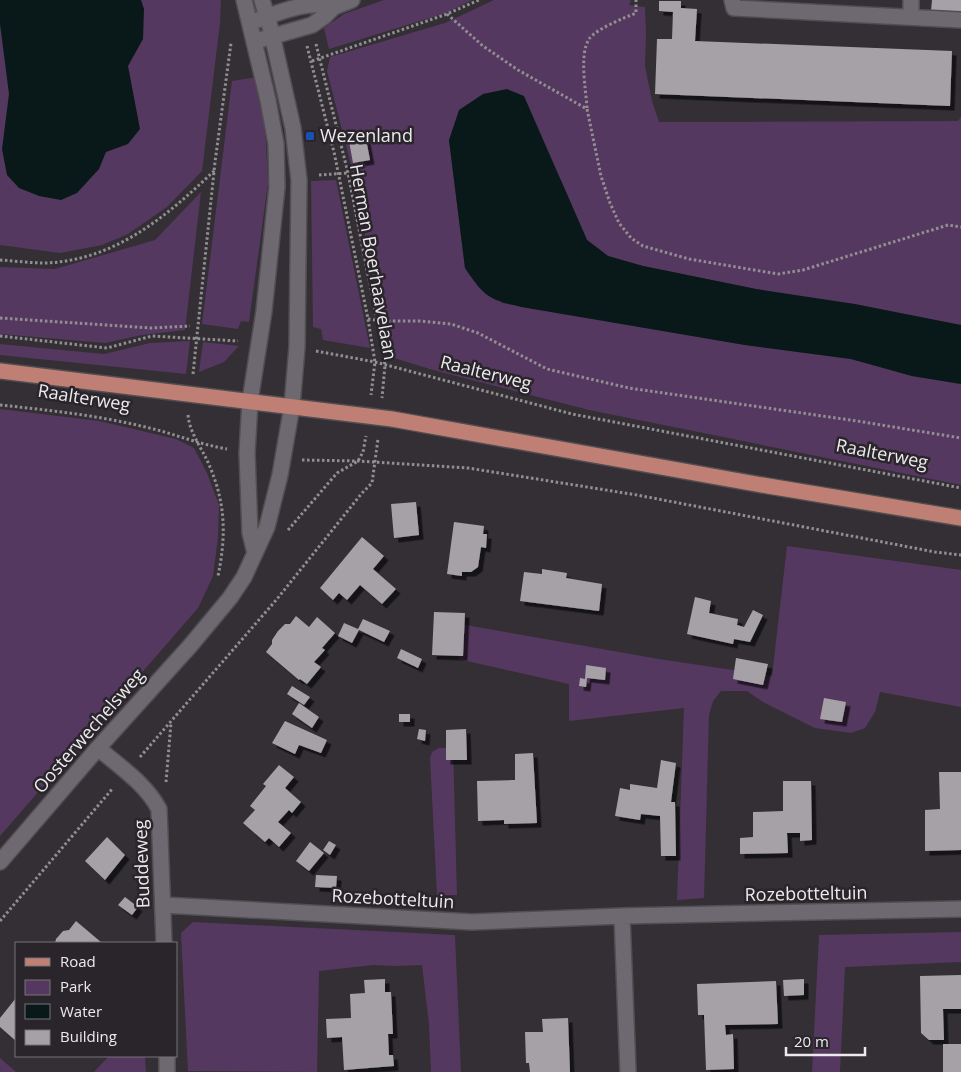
<svg xmlns="http://www.w3.org/2000/svg" width="961" height="1072" viewBox="0 0 961 1072" font-family="'Open Sans',sans-serif">
<style>
.green{fill:#55385f}
.water{fill:#09191a}
.building{fill:#a6a1a7;filter:url(#shadow)}
.lines{fill:none;stroke-linecap:round;stroke-linejoin:round}
.minor-casing{stroke:#514e52;stroke-width:18}
.major-casing{stroke:#514e52;stroke-width:18}
.path{stroke:#928f93;stroke-width:3;stroke-dasharray:2.5 2.5;stroke-linecap:butt}
.minor{stroke:#6e6970;stroke-width:15}
.major{stroke:#c07f74;stroke-width:15}
.transit-dot{fill:#1a4fb4;stroke:#29252a;stroke-width:2}
.labels{text-anchor:middle;stroke-width:5;stroke-linejoin:round;paint-order:stroke}
.poi-label{font-size:18px;fill:#eceaed;stroke:#29252a;text-anchor:start}
.street-label{font-size:18px;fill:#eceaed;stroke:#29252a}
</style>
<defs>
<filter id="shadow"><feDropShadow dx="4.5" dy="4.5" stdDeviation="0" flood-color="#0009"/></filter>
</defs>
<rect width="100%" height="100%" fill="#332f34"/>
<path class="green" d="M0,0H221L220,23L202,171L167,207L128,234L102,245L60,253L0,245Z
M384,0H472L446,13L329,49L324,28L344,14Z
M494,0H631L629,5L645,7L646,32L645,66L652,101L659,122L958,121L961,117V325L756,289L643,266L608,256L587,240L561,180L449,140L465,268L502,303L745,345L851,359L912,376L961,384V485L589,410L433,370L391,357L374,286L370,260L354,177L327,71L330,57L445,23Z
M258,77L266,142L268,183L249,322L241,321L238,329L202,324L232,81Z
M336,180L370,348L323,340L321,329L313,327L311,181Z
M201,192L185,330L142,335L105,343L0,334V267L55,269L155,240Z
M190,341L186,374L0,355V344L104,354L150,343Z
M203,342L239,346L224,362L199,372Z
M0,409L99,421L176,439L194,448L207,473L219,505L218,538L213,576L198,608L0,836Z
M787,546L961,570V707L880,692L875,712L865,728L851,733L815,728L763,702L747,691H721L713,701L709,715L704,898L677,900L684,708L569,721V684L458,659L460,624L659,659L772,676Z
M439,748H453L457,895H437L430,758L432,752Z
M193,922L455,935L461,1072H431L429,1024L422,965L395,966L373,965L319,971L317,1072L188,1071L181,933Z
M961,932V962L845,967L840,1072H812L819,935Z
M109,1056H145L146,1072H94Z
M0,1058L16,1072H0Z"/>
<path class="water" d="M0,0H141L144,9L143,39L128,66L140,129L128,144L106,152L99,169L77,193L61,200L39,196L19,188L7,175L2,149L9,94L0,24Z
M507,89L524,96L587,240L608,256L643,266L756,289L855,304L961,325V384L912,376L851,359L745,345L527,308C491,300 486,300 465,268L449,140L459,110L483,94Z"/>
<path class="building" d="M932,0H961V12L931,11Z
M659,1H681V8L697,9L695,41L952,51L950,106L655,94L657,39H672L673,12L659,11Z
M366,139L370,160L353,163L349,141Z
M416,502L419,535L394,538L391,504Z
M454,522L484,526L483,534H487L486,548L481,547L478,567L471,572H462V576L447,574Z
M362,537L384,556L373,569L396,589L382,604L360,585L347,600L339,593L333,600L320,588Z
M542,569L567,573L566,578L602,584L599,611L520,601L524,572L542,574Z
M695,597L711,601L709,613L738,619L737,625L744,627L753,610L763,615L750,642L734,639L733,644L687,634Z
M434,612L465,613L463,656L432,655Z
M296,616L309,627L317,617L335,633L322,648L325,650L314,662L321,667L307,684L300,679L299,680L266,652L272,644V640L278,631L285,624H290Z
M363,619L390,631L384,642L359,630L352,643L338,636L344,623L358,629Z
M401,649L422,659L418,668L397,658Z
M736,658L768,664L763,685L733,679Z
M586,665L606,668L605,680L587,678L586,687L579,686L580,678L585,679Z
M292,686L310,697L304,705L287,694Z
M824,698L846,702L842,722L820,719Z
M299,703L319,717L312,728L292,714Z
M399,714H410V722H399Z
M285,721L327,740L321,753L299,745L295,754L272,743Z
M419,729L426,730L425,741L417,739Z
M466,729L467,760H446V730Z
M533,753L537,823L504,824V820L478,821L477,781L515,780V754Z
M661,760L676,763L671,802H675L676,856H661L660,816L641,814L640,820L615,816L620,788L630,790V784L657,788Z
M279,765L294,777L285,788L301,802L292,813L289,810L278,822L291,833L279,847L269,838L265,842L243,823L255,810L250,806L266,786L263,784Z
M939,772H961V850L925,851V810L940,809Z
M783,781H811L812,840L800,841V833H787L788,853L740,854V838L753,837V812L783,811Z
M107,837L125,855L105,880L85,861Z
M329,841L336,845L330,855L323,850Z
M310,842L324,853L309,871L296,861Z
M316,875L337,876L336,888L315,887Z
M125,897L138,907L132,915L118,905Z
M76,921L102,943H55L56,939L63,931L69,930Z
M961,975V1009H943L944,1040H929L921,1033L920,976Z
M385,979V992H391L393,1034H388L389,1055H393L394,1066L344,1070L342,1037L327,1038L326,1019L351,1018L350,994L365,993L364,980Z
M804,979V995L784,996L783,980Z
M776,981L778,1024L725,1025L726,1035L733,1034L734,1069L706,1070L704,1015H698L697,984Z
M16,998V1041L0,1027V1018Z
M568,1018L570,1072H530L529,1063H526L525,1032H543L542,1019Z
M943,1044H961V1072H943Z"/>
<g class="lines">
<g class="minor-casing">
<path id="minor" d="M244,0L268,100L276,144L277,187L264,311L250,401L247,453L250,533L255,553
M732,0L734,8L961,20
M911,17V0
M258,20C283,11 307,0 334,7
M263,39L312,25L325,16L334,7L352,0
M98,748C120,767 145,783 159,809L164,943
M0,862L98,748L190,646L230,598L244,577L267,527L280,475L292,406L297,347L299,180L293,128L271,30L262,0
M163,905L472,922L622,916L961,909
M622,916L628,1072
M167,1056V1072"/>
</g>
<g class="major-casing">
<path id="major" d="M0,371L392,419L768,486L961,518"/>
</g>
<path class="path" d="M447,14L483,46L518,70L587,109L601,176L610,203L619,223L631,238L643,246L689,259L778,274L803,270L948,225L961,227
M316,44L348,173L377,321L385,365L382,398
M307,46L334,152L368,319L375,362L371,395
M312,61L447,14L479,0
M587,108C586,90 579,55 589,39C596,29 624,18 636,13V0
M319,175L348,173
M0,260C15,261 31,263 46,263C116,260 167,216 215,170
M0,318L151,328L190,326
M368,319L382,321H420L451,324L478,333L547,369L629,388L857,421L961,438
M0,336L107,348L152,336L238,341
M316,351L375,362L572,414L961,488
M193,374L215,162L231,43
M0,405C47,410 95,415 141,426C170,432 197,444 227,449
M188,415C190,435 203,449 210,467C226,505 226,537 218,576
M302,460L358,461L468,468L637,495L935,552L961,555
M288,530L337,473L358,461L363,452L366,436
M140,757L277,599L362,493L372,483L378,439
M166,782L171,723
M0,921L113,788"/>
<use href="#minor" class="minor"/>
<use href="#major" class="major"/>
</g>
<rect class="transit-dot" x="305" y="131" width="10" height="10" rx="2.5"/>
<g class="labels">
<g class="poi-label">
<text x="320" y="142">Wezenland</text>
</g>
<g class="street-label">
<text transform="translate(373 262) rotate(80)" y="6">Herman Boerhaavelaan</text>
<text transform="translate(486 373) rotate(14)" y="6">Raalterweg</text>
<text transform="translate(84 398) rotate(9)" y="6">Raalterweg</text>
<text transform="translate(882 454) rotate(11)" y="6">Raalterweg</text>
<text transform="translate(89 731) rotate(-49)" y="6">Oosterwechelsweg</text>
<text transform="translate(142 864) rotate(-92)" y="6">Buddeweg</text>
<text transform="translate(806 894) rotate(-1)" y="6">Rozebotteltuin</text>
<text transform="translate(393 899) rotate(3)" y="6">Rozebotteltuin</text>
</g>
</g>
<rect x="15" y="942" width="162" height="115" fill="#29252a" stroke="#777478"/>
<rect x="25" y="958" width="25" height="8" fill="#c07f74" stroke="#777478"/>
<text x="60" y="967" font-size="15" fill="#eceaed">Road</text>
<rect x="25" y="980" width="25" height="15" fill="#55385f" stroke="#777478"/>
<text x="60" y="992" font-size="15" fill="#eceaed">Park</text>
<rect x="25" y="1004" width="25" height="15" fill="#09191a" stroke="#777478"/>
<text x="60" y="1017" font-size="15" fill="#eceaed">Water</text>
<rect x="25" y="1030" width="25" height="15" fill="#a6a1a7" stroke="#777478"/>
<text x="60" y="1042" font-size="15" fill="#eceaed">Building</text>
<path d="M786 1047v8h79v-8" fill="none" stroke="#eceaed" stroke-width="2.5"/>
<text x="794" y="1047" font-size="15" fill="#eceaed" stroke="#29252a" stroke-width="4" paint-order="stroke">20 m</text>
</svg>
